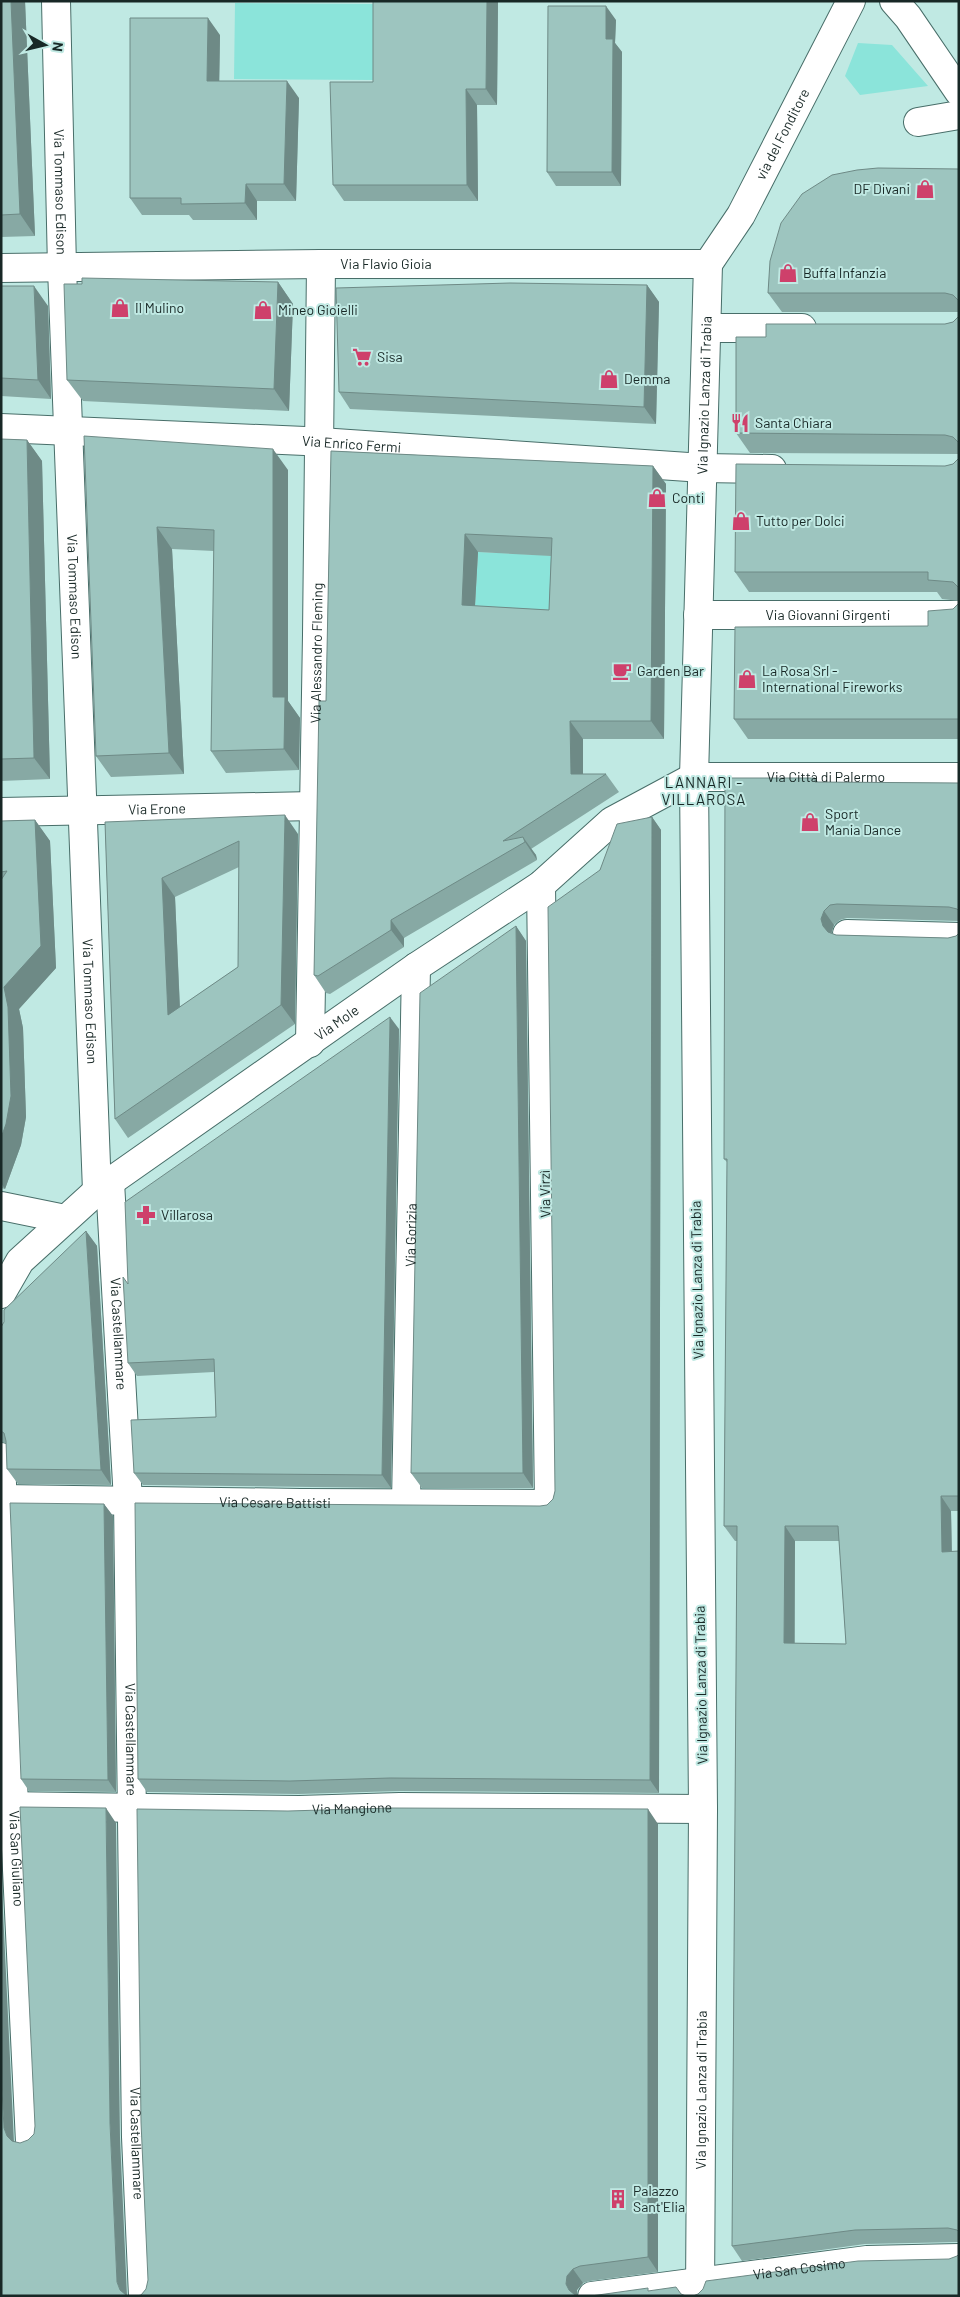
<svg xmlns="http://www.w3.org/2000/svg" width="960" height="2297" viewBox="0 0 960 2297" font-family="Barlow,sans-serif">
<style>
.green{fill:#8be4da}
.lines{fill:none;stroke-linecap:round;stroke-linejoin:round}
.street-casing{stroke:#486e69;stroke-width:30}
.secondary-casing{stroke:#486e69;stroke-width:30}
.street{stroke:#fff;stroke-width:28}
.secondary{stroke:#fff;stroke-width:28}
.wall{fill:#87a9a4;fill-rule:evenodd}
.shaded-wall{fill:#6e8a86}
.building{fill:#9dc5bf;stroke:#6e8a86;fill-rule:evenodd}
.labels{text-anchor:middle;stroke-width:4;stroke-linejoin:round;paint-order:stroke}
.street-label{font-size:14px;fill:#182826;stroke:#c0e9e3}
.poi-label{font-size:14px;fill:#182826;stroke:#c0e9e3;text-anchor:start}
.neighbourhood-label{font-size:15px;letter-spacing:1px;fill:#182826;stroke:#c0e9e3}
</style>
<rect width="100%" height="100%" fill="#c0e9e3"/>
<path class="green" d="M235,3L376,4V80L234,79Z
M858,43L892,45L928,86L860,95L845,76Z
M478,552L565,556L561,629L474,623Z"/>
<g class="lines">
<g class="street-casing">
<g id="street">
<path id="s1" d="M56,1L62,268L97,1191"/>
<path d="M918,122L959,115"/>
<path d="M707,328H802"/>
<path id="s2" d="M1,428L305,441L703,468L772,469"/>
<path id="s3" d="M698,615H959"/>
<path id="s4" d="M1,812L314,806"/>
<path d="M847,934L959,937"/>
<path id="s5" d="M310,1043L317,635L321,264"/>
<path id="s6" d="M110,1182L128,1501L136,2137L143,2296"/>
<path d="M1,1206L65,1219"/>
<path id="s7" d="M1,1457L14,1807L30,2142"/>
<path id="s8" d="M1,1499L301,1503L549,1504L541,885"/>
<path id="s9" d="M406,1503L416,967"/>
<path id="s10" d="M1,1806L299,1810L400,1807L703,1809"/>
<path id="s11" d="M592,2296L867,2260L959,2258"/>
</g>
</g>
<g class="secondary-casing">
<g id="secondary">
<path d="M894,1L908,17L959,92"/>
<path id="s12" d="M708,264L741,215L851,1"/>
<path id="s13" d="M1,268L321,264H708"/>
<path id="s14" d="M1,1294L20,1261L97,1191L416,967L541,885L612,821L694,777H959"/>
<path id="s15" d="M700,2296L703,1809L694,777L708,264"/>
</g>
</g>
<use href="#street" class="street"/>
<use href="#secondary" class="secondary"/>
</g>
<path class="wall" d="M1,1H25L35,236L1,237Z
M373,1H498L497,105H477L478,201H344L333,185L373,82Z
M616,20L615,43L622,52L621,186H556L547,172Z
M220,35L219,81L299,98L296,201H257V220H193L189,215H142L130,198Z
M959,169V312H782L768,293Z
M278,282L293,304L289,411L83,401L67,380Z
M647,285L659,302L656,424L350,409L339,392Z
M1,286L48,306L51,399L1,396Z
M959,316V454L750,453L736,433L766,337L945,324L953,322Z
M84,436L288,470V701L300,718L299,770L226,773L211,751L214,551L172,549L184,774L111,777L96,756Z
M1,439L27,440L42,461L50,779L1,781Z
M331,451L653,466L666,484L664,739H583V774H606L619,792L531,849L536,855L537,860L404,938V947L330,994L326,993L314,975L326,701ZM478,552L551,556L549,610L475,606Z
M959,458V601L942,599L937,592H749L735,572L945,466L953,464Z
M959,603V739H748L734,719L928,626L953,609Z
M815,778L818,782L959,783V921L847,918L840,920L834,925L832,933L836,935L948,938L956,936L959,933V1511H951L952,1552L959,1551V2242L865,2244L742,2261L732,2246L737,1541H735L724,1526L727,1162L724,1159ZM795,1541H839L846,1644L795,1643Z
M652,817L661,830L659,1793L400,1791L299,1794L147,1792L138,1779L547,1505L553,1499L555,1491L600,870Z
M35,820L50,841L56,968L19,1009L23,1028L26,1117L21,1145L5,1189L1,1188V821Z
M105,822L298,834L295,1024L128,1138L115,1119ZM239,867L238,967L180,1007L175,897Z
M516,926L526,941L533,1488H422L411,1473Z
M399,1029L391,1488L143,1485L134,1473L216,1417L214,1372L137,1376L128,1363V1284Z
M86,1231L97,1246L111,1485L18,1484L7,1469L6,1443L1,1442V1327Z
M104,1504L113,1516L116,1792L29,1791L21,1779Z
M658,1824V2272L590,2281L583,2283L577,2290V2296L141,2295Z"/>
<path class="shaded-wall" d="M11,1H25L35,236L20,214Z
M487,1H498L497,105L486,89Z
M606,6L616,20L615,43L622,52L621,186L612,172L606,39Z
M208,18L220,35L219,98L207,81Z
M287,81L299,98L296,201L284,184Z
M466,89L477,105L478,201L467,185Z
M246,184L257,201V220L245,203Z
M278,282L293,304L289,411L274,389Z
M647,285L659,302L656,424L644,407Z
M34,286L48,306L51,399L38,380Z
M27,440L42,461L50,779L34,758Z
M273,449L288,470V701L300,718L299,770L284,749L273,697Z
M653,466L666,484L664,739L651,721Z
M157,527L172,549L184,774L169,753Z
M465,534L478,552L474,623L462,605Z
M570,721L583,739V789L571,774Z
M285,815L298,834L295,1024L281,1005Z
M652,817L661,830L659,1793L650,1780Z
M35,820L50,841L56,968L19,1009L23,1028L26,1117L21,1145L5,1189L1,1183V1138L4,987Z
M523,837L536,855L537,860L525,842Z
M162,878L175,897L181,1035L168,1015Z
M824,911L834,925L831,934L833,941L823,926L821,919Z
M391,920L404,938V947L391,930Z
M516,926L526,941L533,1488L523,1473Z
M390,1017L399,1029L391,1488L382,1475Z
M86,1231L97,1246L111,1485L101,1470Z
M941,1496L951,1511L952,1567L942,1552Z
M104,1504L113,1516L116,1792L108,1780Z
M785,1526L795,1541L794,1658L784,1643Z
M106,1808L116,1823L120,2138L127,2296H124L120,2290L117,2282L110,2123Z
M648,1809L658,1824V2272L648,2257Z
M1,1868L14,2143L7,2136L4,2128L1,2070Z
M573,2269L583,2283L577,2290V2296H573L569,2290L566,2284L567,2276Z"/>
<path class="building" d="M1,1H11L20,214L1,215Z
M373,1H487L486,89H466L467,185H333L330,82H373Z
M548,6H606V39H613L612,172H547Z
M130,18H208L207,81H287L284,184H246L245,203L181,204V198H130Z
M878,168L959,169V301L953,295L945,293H768L770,261L781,223L802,194L832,175L857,170Z
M82,278L278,282L274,389L67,380L64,284H82Z
M510,283L647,285L644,407L339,392L336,288Z
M1,286H34L38,380L1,378Z
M959,316V443L953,437L945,435L736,433V337H766V324H945L953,322Z
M84,436L273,449V697H285L284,749L211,751L214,530L157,527L169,753L96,756Z
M1,439L27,440L34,758L1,759Z
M331,451L653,466L651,721H570L571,774H606L503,841L523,837L525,842L391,920V930L318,976L314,975L319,701H326ZM465,534L552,538L549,610L462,605Z
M959,458V588L953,582L928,580V572H735L736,464L945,466L953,464Z
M959,603V719H734L735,627L928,626V611L953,609Z
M725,778H815V782L959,783V911L957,909L949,907L837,904L830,905L824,911L821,919L823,926L828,932L836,935L948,938L956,936L959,933V1496H941L942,1552L959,1551V2232L957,2230L948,2228L855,2230L732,2246L737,1526H724L727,1159H724ZM785,1526H838L846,1644L784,1643Z
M285,815L281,1005L115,1119L105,822ZM239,841L238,967L168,1015L162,878Z
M652,817L650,1780L390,1778L290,1781L138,1779L135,1503L540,1506L547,1505L553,1499L555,1491L548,907L600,870L617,824Z
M35,820L41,946L4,987L8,1007L11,1096L6,1124L1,1138V880L7,871L1,872V821Z
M516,926L523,1473H411L420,993Z
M390,1017L382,1475L134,1473L131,1420L216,1417L214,1359L128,1363L123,1277L128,1284L125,1202Z
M86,1231L101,1470L7,1469L6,1441L4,1433L1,1431V1327L4,1322V1310Z
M10,1503L104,1504L108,1780L21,1779Z
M20,1807L106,1808L110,2123L117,2282L120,2290L126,2295L129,2296H1V2070L4,2128L7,2136L12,2141L20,2143L28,2140L34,2134L35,2126Z
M390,1808L648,1809V2257L580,2266L573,2269L567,2276L566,2284L569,2290L575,2295L578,2296H137L141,2295L146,2289L148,2280L141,2122L137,1809L288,1811Z
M959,2254V2296H693L698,2294L703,2289L706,2281L858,2261L949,2259L957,2256Z
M676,2287L681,2294L686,2296H591L648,2288V2291Z"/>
<defs>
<g id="shop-bare" transform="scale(1.5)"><path d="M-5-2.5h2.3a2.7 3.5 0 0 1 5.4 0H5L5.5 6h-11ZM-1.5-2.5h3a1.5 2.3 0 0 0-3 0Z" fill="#ce406b" stroke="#c0e9e3" stroke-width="2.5" paint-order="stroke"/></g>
<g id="supermarket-bare" transform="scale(1.5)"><path d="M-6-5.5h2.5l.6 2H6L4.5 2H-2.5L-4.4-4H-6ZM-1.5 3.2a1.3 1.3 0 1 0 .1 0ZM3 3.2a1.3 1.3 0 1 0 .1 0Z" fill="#ce406b" stroke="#c0e9e3" stroke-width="2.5" paint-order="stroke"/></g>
<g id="restaurant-bare" transform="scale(1.5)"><path d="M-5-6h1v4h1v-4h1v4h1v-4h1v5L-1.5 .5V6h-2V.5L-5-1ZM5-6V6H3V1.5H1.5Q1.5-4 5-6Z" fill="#ce406b" stroke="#c0e9e3" stroke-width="2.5" paint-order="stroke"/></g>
<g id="cafe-bare" transform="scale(1.5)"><path d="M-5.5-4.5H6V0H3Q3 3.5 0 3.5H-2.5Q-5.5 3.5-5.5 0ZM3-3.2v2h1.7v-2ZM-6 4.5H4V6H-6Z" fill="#ce406b" stroke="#c0e9e3" stroke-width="2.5" paint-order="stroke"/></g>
<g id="pharmacy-bare" transform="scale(1.5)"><path d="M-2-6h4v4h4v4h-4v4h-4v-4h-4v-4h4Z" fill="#ce406b" stroke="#c0e9e3" stroke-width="2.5" paint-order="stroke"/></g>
<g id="building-bare" transform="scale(1.5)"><path d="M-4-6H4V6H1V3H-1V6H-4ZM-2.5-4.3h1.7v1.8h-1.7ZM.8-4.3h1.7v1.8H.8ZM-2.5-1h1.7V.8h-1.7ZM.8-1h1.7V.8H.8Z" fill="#ce406b" stroke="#c0e9e3" stroke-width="2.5" paint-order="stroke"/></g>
</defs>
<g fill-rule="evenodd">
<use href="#shop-bare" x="925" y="189"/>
<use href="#shop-bare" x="788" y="273"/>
<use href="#shop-bare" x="120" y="308"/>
<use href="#shop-bare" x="263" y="310"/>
<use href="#supermarket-bare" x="362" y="357"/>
<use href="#shop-bare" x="609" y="379"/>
<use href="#restaurant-bare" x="740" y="423"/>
<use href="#shop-bare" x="657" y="498"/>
<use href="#shop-bare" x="741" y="521"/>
<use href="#cafe-bare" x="622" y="671"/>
<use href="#shop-bare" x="747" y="679"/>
<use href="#shop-bare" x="810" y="822"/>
<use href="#pharmacy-bare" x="146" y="1215"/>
<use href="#building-bare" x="618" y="2199"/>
</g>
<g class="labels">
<g class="street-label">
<text dy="5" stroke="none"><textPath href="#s12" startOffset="150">via del Fonditore</textPath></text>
<text dy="5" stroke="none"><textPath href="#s1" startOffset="191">Via Tommaso Edison</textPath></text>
<text dy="5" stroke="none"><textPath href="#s13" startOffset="385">Via Flavio Gioia</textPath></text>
<text dy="5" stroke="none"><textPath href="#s15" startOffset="1901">Via Ignazio Lanza di Trabia</textPath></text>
<text dy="5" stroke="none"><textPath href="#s2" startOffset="351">Via Enrico Fermi</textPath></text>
<text dy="5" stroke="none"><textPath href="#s1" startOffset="596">Via Tommaso Edison</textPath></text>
<text dy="5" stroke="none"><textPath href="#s3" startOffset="130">Via Giovanni Girgenti</textPath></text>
<text dy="5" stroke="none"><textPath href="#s5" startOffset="390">Via Alessandro Fleming</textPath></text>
<text dy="5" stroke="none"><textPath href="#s14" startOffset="1002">Via Città di Palermo</textPath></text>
<text dy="5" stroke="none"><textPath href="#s4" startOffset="156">Via Erone</textPath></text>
<text dy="5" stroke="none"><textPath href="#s1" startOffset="1001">Via Tommaso Edison</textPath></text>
<text dy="5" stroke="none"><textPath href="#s14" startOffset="435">Via Mole</textPath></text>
<text transform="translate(545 1194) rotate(-91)" y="5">Via Virzì</text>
<text dy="5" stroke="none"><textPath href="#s9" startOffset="268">Via Gorizia</textPath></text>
<text transform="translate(697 1280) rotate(-91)" y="5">Via Ignazio Lanza di Trabia</text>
<text dy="5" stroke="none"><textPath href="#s6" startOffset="152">Via Castellammare</textPath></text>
<text dy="5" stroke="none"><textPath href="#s8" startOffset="274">Via Cesare Battisti</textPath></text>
<text transform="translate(701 1685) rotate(-91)" y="5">Via Ignazio Lanza di Trabia</text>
<text dy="5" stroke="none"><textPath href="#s6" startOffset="558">Via Castellammare</textPath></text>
<text dy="5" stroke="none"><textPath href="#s10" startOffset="351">Via Mangione</textPath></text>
<text dy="5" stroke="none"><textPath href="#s7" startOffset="402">Via San Giuliano</textPath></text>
<text dy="5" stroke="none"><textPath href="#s15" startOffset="206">Via Ignazio Lanza di Trabia</textPath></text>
<text dy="5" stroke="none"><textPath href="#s6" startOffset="962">Via Castellammare</textPath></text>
<text dy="5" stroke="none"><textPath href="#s11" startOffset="209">Via San Cosimo</textPath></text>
</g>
<g class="poi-label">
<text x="910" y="194" text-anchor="end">DF Divani</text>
<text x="803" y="278">Buffa Infanzia</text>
<text x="135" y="313">Il Mulino</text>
<text x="278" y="315">Mineo Gioielli</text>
<text x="377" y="362">Sisa</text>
<text x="624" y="384">Demma</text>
<text x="755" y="428">Santa Chiara</text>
<text x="672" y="503">Conti</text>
<text x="756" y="526">Tutto per Dolci</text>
<text x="637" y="676">Garden Bar</text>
<text x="762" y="676">La Rosa Srl -<tspan x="762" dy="16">International Fireworks</tspan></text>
<text x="825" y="819">Sport<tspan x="825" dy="16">Mania Dance</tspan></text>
<text x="161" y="1220">Villarosa</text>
<text x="633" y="2196">Palazzo<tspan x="633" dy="16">Sant'Elia</tspan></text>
</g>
<g class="neighbourhood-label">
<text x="704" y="788">LANNARI -<tspan x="704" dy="17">VILLAROSA</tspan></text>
</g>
</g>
<rect width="960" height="2297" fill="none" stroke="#182826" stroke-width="5"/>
<g transform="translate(45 45) rotate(98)" stroke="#c0e9e3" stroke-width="4" paint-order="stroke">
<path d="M0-4L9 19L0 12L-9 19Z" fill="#182826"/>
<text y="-8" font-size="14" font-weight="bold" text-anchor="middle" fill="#182826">N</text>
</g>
</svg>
